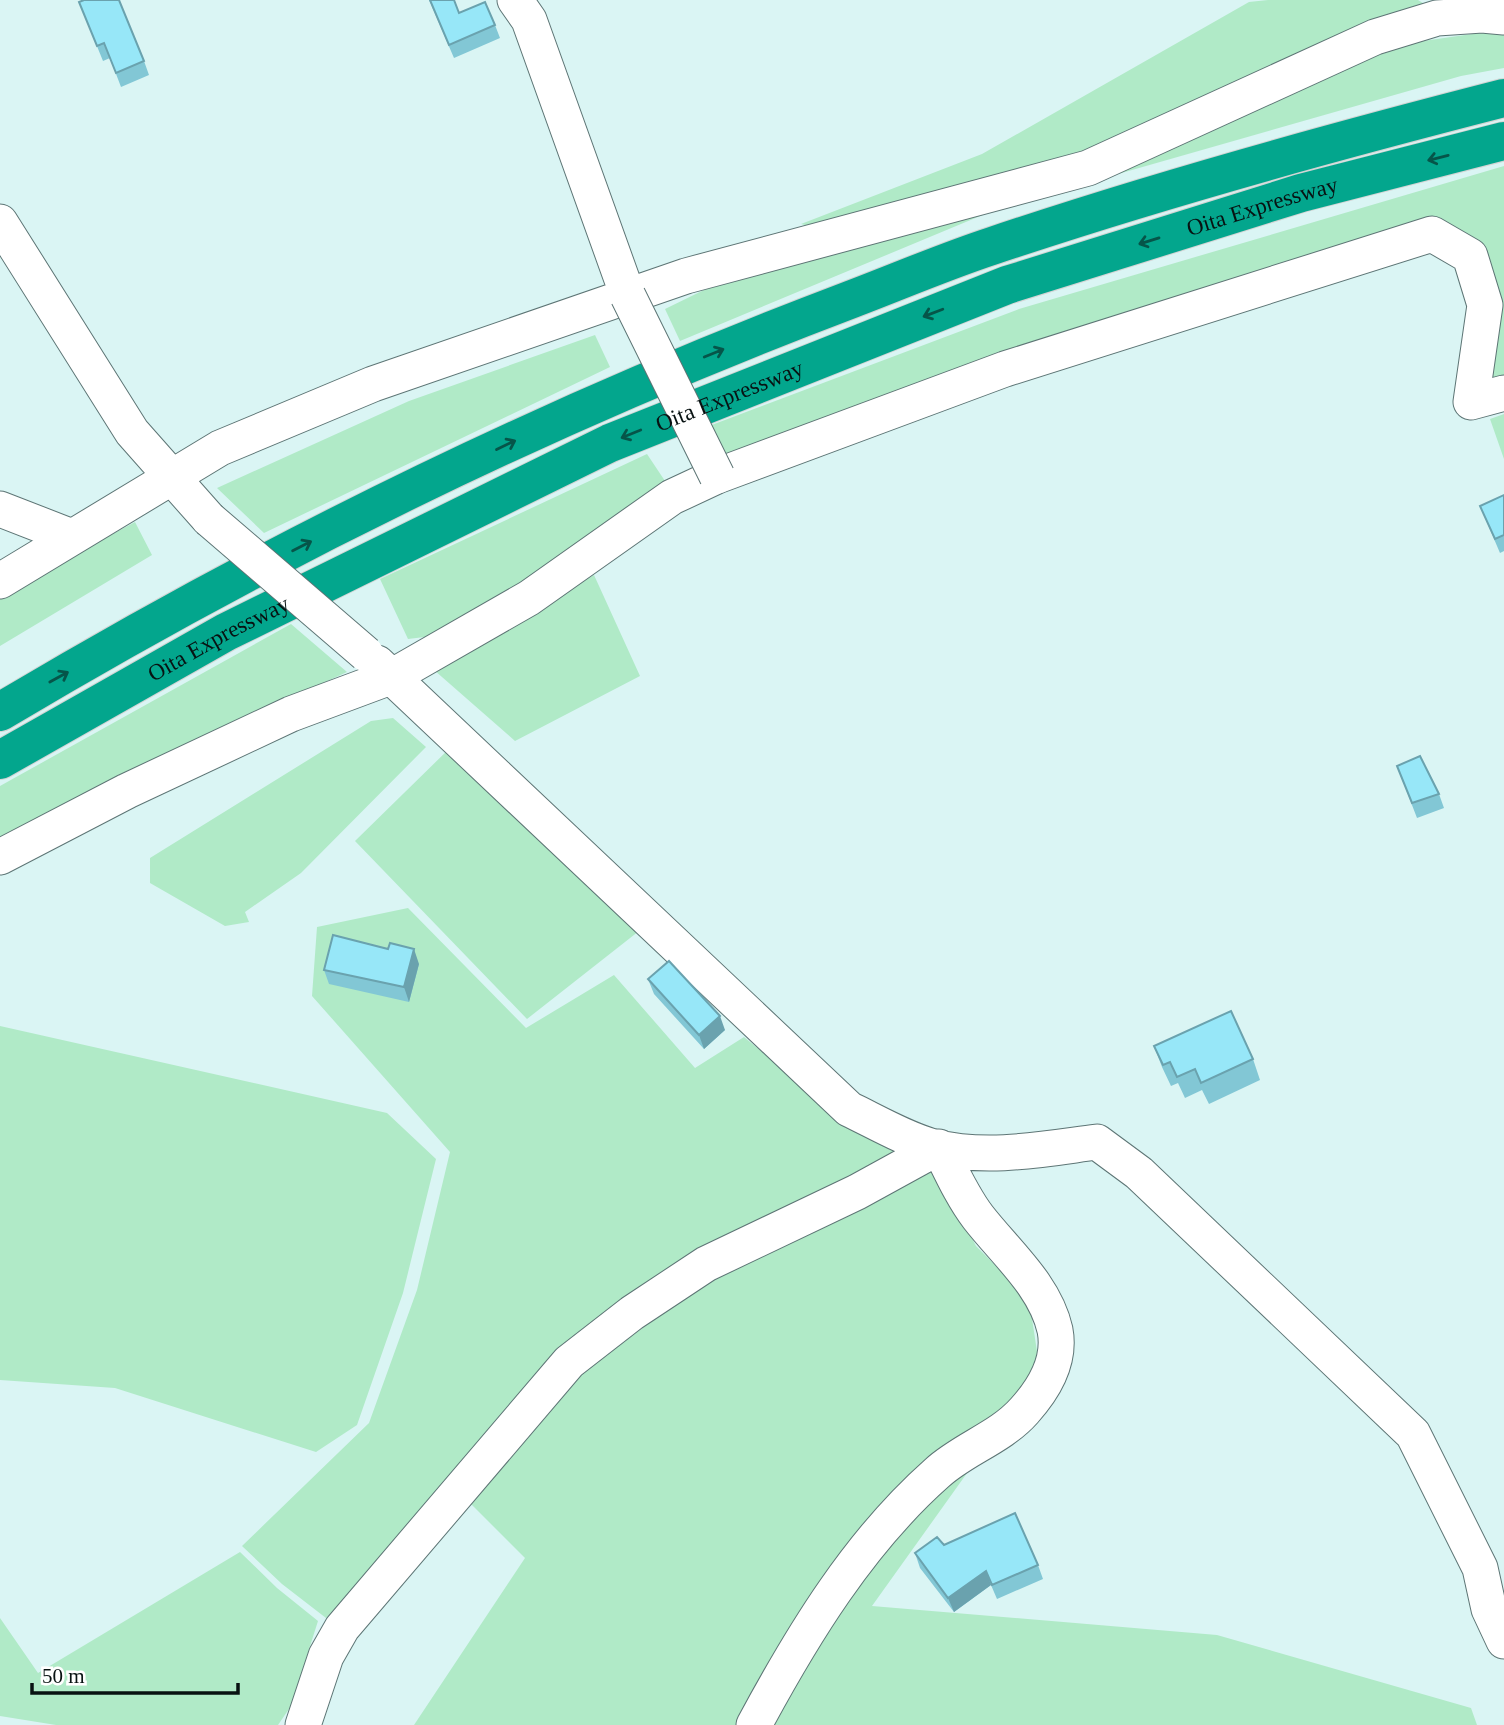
<svg xmlns="http://www.w3.org/2000/svg" width="1504" height="1725" viewBox="0 0 1504 1725" font-family="'Times New Roman',serif">
<style>
.green{fill:#b0eac7}
.lines{fill:none;stroke-linecap:round;stroke-linejoin:round}
.minor-casing{stroke:#5d7575;stroke-width:37}
.highway-casing{stroke:#d3d4d4;stroke-width:40}
.minor{stroke:#fff;stroke-width:35}
.highway{stroke:#03a68d;stroke-width:38}
.minor-bridge-casing{stroke:#5d7575;stroke-width:37;stroke-linecap:butt}
.minor-bridge{stroke:#fff;stroke-width:35}
.wall{fill:#82c7d5}
.shaded-wall{fill:#6aa2ae}
.building{fill:#97e7f8;stroke:#6aa2ae;stroke-width:2}
.oneway{stroke:#065549}
.labels{text-anchor:middle;stroke-width:5;stroke-linejoin:round;paint-order:stroke}
.street-label{font-size:23px;fill:#081212;stroke:#fff}
</style>
<rect width="100%" height="100%" fill="#daf5f4"/>
<path class="green" d="M1268,0H1418L1431,8L1120,147L813,227L801,224L982,154L1249,2Z
M1479,33H1504V68L1461,76L1118,174L1290,91L1395,45Z
M1504,166V381L1487,385L1492,304L1434,225L723,459L709,426L1019,309Z
M985,214L680,341L665,309L749,268Z
M595,335L610,367L264,533L217,488L409,401Z
M1504,414V459L1490,419Z
M647,454L669,487L449,634L408,639L380,579Z
M135,522L152,555L0,646V598L20,584Z
M594,575L640,676L515,741L434,670Z
M291,624L347,672L127,773L0,837V786Z
M393,718L426,747L301,873L245,912L249,922L225,926L150,883V858L371,721Z
M452,746L639,931L527,1019L355,841Z
M408,908L526,1028L614,975L695,1068L744,1037L844,1120L914,1149L703,1250L376,1573L326,1618L282,1584L242,1546L369,1423L417,1290L450,1152L312,996L317,927Z
M0,1026L387,1113L436,1159L403,1293L357,1425L316,1452L115,1388L0,1380Z
M935,1165L976,1246L1029,1299L1040,1371L872,1606L1217,1635L1471,1708L1477,1725H414L525,1558L471,1504L585,1371L704,1282Z
M240,1552L277,1588L318,1621L291,1706L278,1725H56L0,1716V1618L38,1673Z"/>
<g class="lines">
<g class="minor-casing">
<path id="minor" d="M515,0L529,20L628,296
M0,222L132,432L209,519
M0,509L72,537
M0,581L220,448L373,384L686,276L1088,168L1375,37L1437,18L1482,15L1504,17
M377,663L849,1109C876,1122 905,1139 934,1147C988,1160 1043,1149 1097,1142L1139,1173L1413,1434L1480,1568L1489,1609L1504,1641
M0,857L127,791L291,714L393,676L529,598L672,497L717,476L1005,369L1432,234L1470,256L1485,305L1471,402L1504,393
M303,1725L326,1656L342,1628L569,1362L632,1313L706,1264L857,1192L939,1147
M754,1725C803,1634 859,1542 937,1473C963,1449 1000,1438 1024,1411C1043,1390 1061,1361 1055,1330C1045,1285 1005,1252 978,1217C962,1196 951,1171 939,1147"/>
</g>
<g class="highway-casing">
<g id="highway">
<path d="M0,712C269,551 554,412 847,301C895,283 943,262 992,246C1161,189 1332,142 1504,98"/>
<path id="s1" d="M0,760L226,632L610,443L1007,285L1301,193L1504,141"/>
</g>
</g>
<use href="#minor" class="minor"/>
<use href="#highway" class="highway"/>
<g class="minor-bridge-casing">
<path id="minor-bridge" d="M628,296L717,476
M209,519L366,654"/>
</g>
<use href="#minor-bridge" class="minor-bridge"/>
</g>
<path class="wall" d="M429,0H454L459,13L495,25L500,38L454,58Z
M79,2L144,61L149,75L121,87L110,58L103,61Z
M1504,495V551L1500,553L1480,506Z
M1397,766L1439,794L1444,808L1417,818Z
M419,964L409,1002L329,984L324,970Z
M648,979L725,1030L704,1049L654,994Z
M1154,1046L1253,1059L1260,1080L1209,1104L1202,1090L1185,1098L1178,1083L1171,1086L1162,1067Z
M944,1545L1038,1565L1043,1579L997,1599L991,1585L954,1612L920,1568L915,1553Z"/>
<path class="shaded-wall" d="M414,949L419,964L409,1002L404,987Z
M720,1016L725,1030L704,1049L699,1035Z
M986,1571L991,1585L954,1612L948,1598Z"/>
<path class="building" d="M84,0H119L144,61L116,73L104,43L97,46L79,2Z
M430,0H454L459,13L485,2L495,25L449,45Z
M1504,495V535L1495,539L1480,506Z
M1420,756L1439,794L1412,803L1397,766Z
M333,935L388,949L390,943L414,949L404,987L324,970Z
M669,961L720,1016L699,1035L648,979Z
M1231,1011L1253,1059L1201,1083L1195,1069L1177,1077L1170,1062L1163,1065L1154,1046Z
M1015,1513L1038,1565L992,1585L986,1571L948,1598L915,1553L937,1537L944,1545Z"/>
<defs><path id="oneway-shaft" d="M-6 0H5M1.5-3L5.5 0L1.5 3" fill="none" stroke-width="1.6" stroke-linecap="round" stroke-linejoin="round" transform="scale(1.75)"/></defs>
<g class="oneway">
<use href="#oneway-shaft" transform="translate(1438 158) rotate(166)"/>
<use href="#oneway-shaft" transform="translate(1149 241) rotate(163)"/>
<use href="#oneway-shaft" transform="translate(933 313) rotate(159)"/>
<use href="#oneway-shaft" transform="translate(714 353) rotate(-22)"/>
<use href="#oneway-shaft" transform="translate(631 434) rotate(158)"/>
<use href="#oneway-shaft" transform="translate(506 445) rotate(-26)"/>
<use href="#oneway-shaft" transform="translate(302 546) rotate(-27)"/>
<use href="#oneway-shaft" transform="translate(59 677) rotate(-29)"/>
</g>
<g class="labels">
<g class="street-label">
<text dy="8" stroke="none"><textPath href="#s1" startOffset="1382">Oita Expressway</textPath></text>
<text dy="8" stroke="none"><textPath href="#s1" startOffset="816">Oita Expressway</textPath></text>
<text dy="8" stroke="none"><textPath href="#s1" startOffset="250">Oita Expressway</textPath></text>
</g>
</g>
<path d="M32 1683v10h206v-10" fill="none" stroke="#081212" stroke-width="3.5"/>
<text x="42" y="1683" font-size="21" fill="#081212" stroke="#ffffff" stroke-width="5" paint-order="stroke">50 m</text>
</svg>
